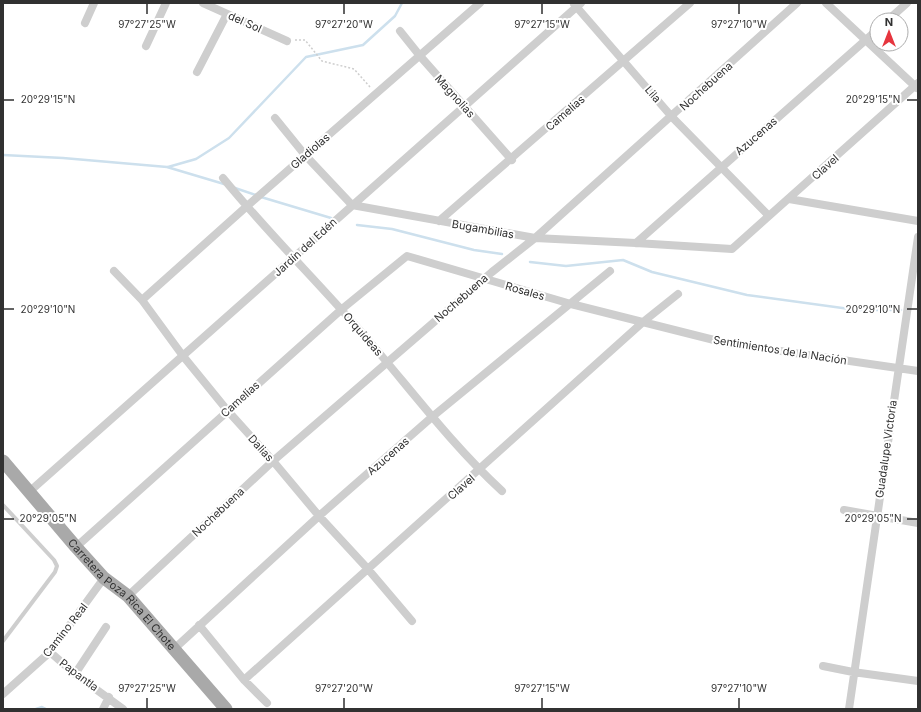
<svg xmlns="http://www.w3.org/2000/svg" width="921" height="712" viewBox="0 0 921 712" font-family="Inter,sans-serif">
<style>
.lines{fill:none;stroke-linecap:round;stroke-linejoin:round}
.stream{stroke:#cde0ed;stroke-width:2.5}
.path{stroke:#cecece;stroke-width:1.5;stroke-dasharray:2 2;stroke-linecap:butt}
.lane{stroke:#cecece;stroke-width:4}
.street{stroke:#cecece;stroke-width:8}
.primary{stroke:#a9a9a9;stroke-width:13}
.ticks{fill:none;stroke:#313131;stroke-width:1.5}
.labels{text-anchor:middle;stroke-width:4;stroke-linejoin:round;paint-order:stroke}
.street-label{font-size:11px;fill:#313131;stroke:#fff}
.ticks-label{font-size:10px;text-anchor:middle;fill:#313131;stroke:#fff;stroke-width:4;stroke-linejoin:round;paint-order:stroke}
</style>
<rect width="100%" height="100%" fill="#fff"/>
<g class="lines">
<path class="stream" d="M3,155L63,158L167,167L224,184
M168,167L196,159L229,138L306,57L363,45L395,16L402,3
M235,188L256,195
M261,197L331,218
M357,225L392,229L474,250L502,254
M530,262L566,266L623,260L652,272L747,295L857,310H901
M36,709L42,707L46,709"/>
<path class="path" d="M295,40H305L322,61L354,69L371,88"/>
<path class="lane" d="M3,505L54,560L57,566L55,572L3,641"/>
<path class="street" d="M203,3L287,41
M826,3L917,88
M574,4L672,117L769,216
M888,20L907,3
M85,23L94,3
M400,31L420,56L512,160
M146,46L166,3
M197,72L227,14
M275,118L305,155L352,205L535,238L636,243L732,249L918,83
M223,178C267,232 317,281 363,334C409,387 450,443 502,491
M789,199L918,221
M439,221L690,3
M636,243L877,30
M114,271L142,300L183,356L227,410L273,461L319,516L367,568L412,621
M142,300L246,207L480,3
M29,492L581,3
M844,510L918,523
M76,547L342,309L407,256L571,304L726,343L918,371
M128,596L273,461L492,272L535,238L797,3
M199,625L244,680L267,703
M174,649L319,516L432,417L610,271
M50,652L75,674L123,709
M823,666L853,672L918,681
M75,674L106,627
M244,680L643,322L678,294
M3,694L50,652L104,578
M103,709L109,697
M849,709L918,237"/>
<path class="primary" id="s1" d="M3,461L76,547L104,578L128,596L226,709"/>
</g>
<path class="ticks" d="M147,4V14M344,4V14M542,4V14M739,4V14M4,100H14M907,100H917M4,309H14M907,309H917M4,519H14M907,519H917M147,698V708M344,698V708M542,698V708M739,698V708"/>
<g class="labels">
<g class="street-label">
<text transform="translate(245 22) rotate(24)" y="4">del Sol</text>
<text transform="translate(706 86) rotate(-42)" y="4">Nochebuena</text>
<text transform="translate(653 94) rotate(49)" y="4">Lila</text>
<text transform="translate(455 96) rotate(48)" y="4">Magnolias</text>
<text transform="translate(565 113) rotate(-41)" y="4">Camelias</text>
<text transform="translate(756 136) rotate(-41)" y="4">Azucenas</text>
<text transform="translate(310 151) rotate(-41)" y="4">Gladiolas</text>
<text transform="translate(825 167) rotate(-42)" y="4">Clavel</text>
<text transform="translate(483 229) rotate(10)" y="4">Bugambilias</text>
<text transform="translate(305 247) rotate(-42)" y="4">Jardín del Edén</text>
<text transform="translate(525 291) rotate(16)" y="4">Rosales</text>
<text transform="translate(461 298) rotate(-41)" y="4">Nochebuena</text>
<text transform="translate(363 334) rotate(49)" y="4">Orquídeas</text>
<text transform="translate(780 350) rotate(9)" y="4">Sentimientos de la Nación</text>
<text transform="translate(240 399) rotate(-42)" y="4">Camelias</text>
<text transform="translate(261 448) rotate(48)" y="4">Dalias</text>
<text transform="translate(886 449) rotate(-82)" y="4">Guadalupe Victoria</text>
<text transform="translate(388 456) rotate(-41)" y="4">Azucenas</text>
<text transform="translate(461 487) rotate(-41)" y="4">Clavel</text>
<text transform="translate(218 512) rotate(-43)" y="4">Nochebuena</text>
<text dy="4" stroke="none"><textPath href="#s1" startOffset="179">Carretera Poza Rica El Chote</textPath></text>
<text transform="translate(65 630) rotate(-52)" y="4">Camino Real</text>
<text transform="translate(79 675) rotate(37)" y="4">Papantla</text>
</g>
</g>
<g class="ticks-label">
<text x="147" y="28">97°27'25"W</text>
<text x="344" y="28">97°27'20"W</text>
<text x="542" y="28">97°27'15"W</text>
<text x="739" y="28">97°27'10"W</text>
<text x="48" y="103">20°29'15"N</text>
<text x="873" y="103">20°29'15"N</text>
<text x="48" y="313">20°29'10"N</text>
<text x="873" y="313">20°29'10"N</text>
<text x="48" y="522">20°29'05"N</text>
<text x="873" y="522">20°29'05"N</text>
<text x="147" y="692">97°27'25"W</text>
<text x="344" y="692">97°27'20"W</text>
<text x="542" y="692">97°27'15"W</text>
<text x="739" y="692">97°27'10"W</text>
</g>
<rect width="921" height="712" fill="none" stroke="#313131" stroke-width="8"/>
<g transform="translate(889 32)"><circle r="19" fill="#ffffff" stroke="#adadad"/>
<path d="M0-3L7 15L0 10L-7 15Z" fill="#e6353e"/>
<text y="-6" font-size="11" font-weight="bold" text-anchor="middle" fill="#313131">N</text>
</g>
</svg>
